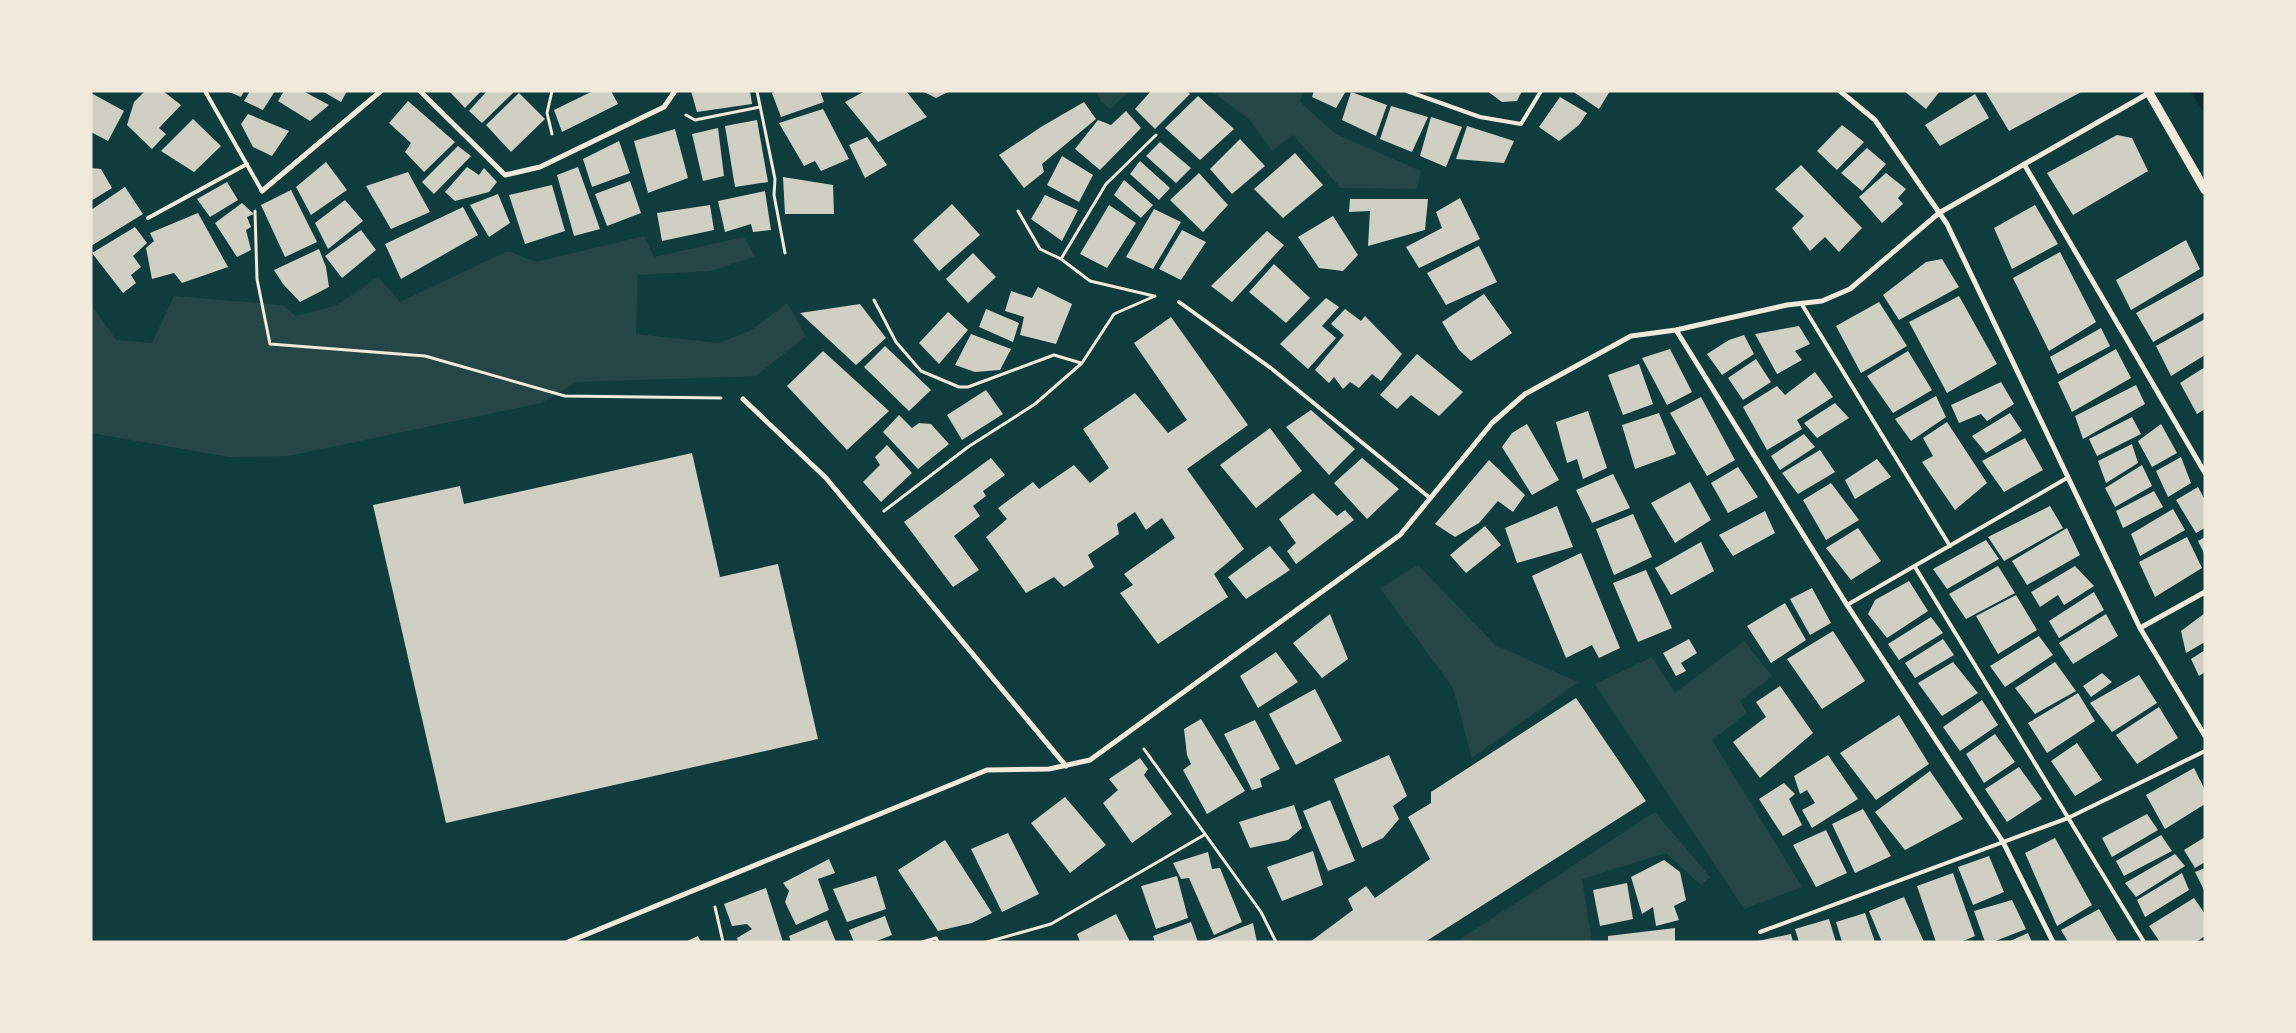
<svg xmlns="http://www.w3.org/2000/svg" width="2296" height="1033" viewBox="0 0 2296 1033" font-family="Merriweather,serif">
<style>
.green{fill:#244646}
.water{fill:#0a2a2b}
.building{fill:#cfcfc3}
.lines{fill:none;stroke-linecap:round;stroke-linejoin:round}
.path{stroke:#f1e9da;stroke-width:3}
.service{stroke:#f1e9da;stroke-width:4}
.minor{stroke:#f1e9da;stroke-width:5}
.tertiary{stroke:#f1e9da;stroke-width:9}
</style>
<rect width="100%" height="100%" fill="#0f3d3e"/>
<path class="green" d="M1096,91H1130L1110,109L1101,101Z
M1211,91H1303L1300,102L1336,134L1421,171L1417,189L1341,188L1293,135L1272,151L1248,118Z
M644,236L654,257L744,237L755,256L710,271L638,275L636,334L718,343L750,331L787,303L806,336L756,376L577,382L541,403L288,456L230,457L91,433V304L116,340L152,343L174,296L282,305L296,316L337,305L378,277L400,302L508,251L536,262Z
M1418,565L1495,645L1578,682L1472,758L1453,688L1380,588Z
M1744,641L1772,676L1740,701L1747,713L1712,740L1802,887L1744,909L1595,684L1652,657L1675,693Z
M1655,812L1710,877L1701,885L1666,853L1582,879L1592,942H1456Z"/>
<path class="water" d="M2190,91H2205V114Z"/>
<path class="building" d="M145,91H163L181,105L159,128L166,134L152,149L127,125L134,102Z
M227,91H244L241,97Z
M250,91H275L263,110L244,101Z
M284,91H303L329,105L310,121L278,101Z
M322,91H347L341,102Z
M449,91H481L465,108Z
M487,91H515L482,123L469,111Z
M593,91H611L618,104L562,132L554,110Z
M691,91H750L752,104L697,112Z
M776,91H820L824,102L781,117L772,93Z
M865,91H906L927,117L878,142L845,102Z
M922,91H950L936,98Z
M1151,91H1187L1190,94L1155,129L1135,109Z
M1314,91H1346L1336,108L1312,97Z
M1487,91H1522L1517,101L1502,102Z
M1572,91H1610L1599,109Z
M1904,91H1940L1926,109Z
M1985,91H2083L2009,131Z
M1351,92L1387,105L1376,136L1342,120Z
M91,93L124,111L108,141L91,132Z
M519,93L545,119L511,152L486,125Z
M1975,94L1989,118L1940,146L1925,125Z
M1198,96L1234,129L1200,160L1165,128Z
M1560,97L1587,113L1579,125L1559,141L1539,127Z
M408,101L455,142L424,172L405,152L411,143L389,123Z
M1084,102L1096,119L1042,164L1044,172L1024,188L999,155L1041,127Z
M1391,106L1428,117L1412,152L1380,139Z
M823,109L849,159L821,171L815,161L804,166L779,123Z
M1126,111L1141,128L1100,170L1075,149L1098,120L1111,125Z
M248,114L289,131L272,156L253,147L241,124Z
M1431,117L1462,127L1446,167L1420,156Z
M193,119L221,146L194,172L161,151Z
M757,120L768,182L735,187L725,126Z
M1842,125L1864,142L1837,170L1817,151Z
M1467,126L1514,141L1504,163L1456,159Z
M718,128L724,176L703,181L692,134Z
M675,129L688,178L648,193L634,141Z
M2117,135L2132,138L2148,171L2073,215L2047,173Z
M867,137L887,165L865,178L849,145Z
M1240,139L1265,166L1232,194L1210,169Z
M619,141L630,173L592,187L583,159Z
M1160,142L1191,168L1176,183L1146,156Z
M458,146L471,156L434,194L422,182Z
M1867,148L1886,164L1862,191L1841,173Z
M1295,153L1323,185L1283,218L1254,189Z
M1062,156L1093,175L1079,202L1047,185Z
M1140,161L1170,188L1159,200L1130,174Z
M326,162L347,190L311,215L296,187Z
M1801,165L1862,228L1839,252L1825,237L1810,251L1792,228L1804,216L1775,189Z
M467,167L479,175L484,168L497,182L489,192L455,201L445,192Z
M578,167L600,229L574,236L557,175Z
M91,168L101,169L112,188L91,201Z
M408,172L430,212L391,229L366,186Z
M1199,173L1228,205L1203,232L1170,200Z
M1886,173L1906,189L1898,198L1903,204L1882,223L1859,197Z
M783,177L833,185L834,214H785Z
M1124,180L1153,205L1141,218L1114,195Z
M630,181L641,213L607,226L595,194Z
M227,182L238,200L210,217L197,199Z
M552,185L565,231L525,244L509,195Z
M125,187L143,214L91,246V210Z
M291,190L317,242L285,257L261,205Z
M765,191L771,230L753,232L751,224L725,232L718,201Z
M498,194L510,223L489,237L470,205Z
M1045,195L1078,210L1062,241L1031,219Z
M1460,198L1480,239L1419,268L1406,247L1442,228L1436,212Z
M1350,199H1428L1425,230L1368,246L1370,211L1349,212Z
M345,200L363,221L328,249L315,223Z
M242,203L254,214L247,217L251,227L246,230L251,250L237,257L215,223Z
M952,204L980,235L939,271L913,240Z
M710,205L714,230L662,241L657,213Z
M1109,205L1136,223L1107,268L1080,254Z
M2035,205L2058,244L2012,269L1994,228Z
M463,207L478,235L401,279L385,244Z
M1154,209L1181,222L1153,269L1126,257Z
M198,213L228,267L182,283L174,273L152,279L146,248L154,241L150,233Z
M1333,216L1358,255L1343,271L1319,268L1298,237Z
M135,227L147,243L133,256L141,267L131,275L136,283L123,293L92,253Z
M361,230L376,250L342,278L325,256Z
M1182,230L1206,242L1181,280L1159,269Z
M1267,231L1284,245L1232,302L1211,286Z
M2186,240L2200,269L2131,310L2116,280Z
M1479,246L1497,282L1446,305L1427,273Z
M319,249L326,267L329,287L300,302L283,284L274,270Z
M2060,252L2096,322L2049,351L2013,278Z
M973,253L996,277L968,303L946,279Z
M1942,259L1959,287L1899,320L1883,295L1926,262Z
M1274,264L1310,298L1286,323L1249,292Z
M2205,275V312L2153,342L2136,313Z
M1038,287L1072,304L1056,344L1020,335L1024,317L1005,311L1011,291L1032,298Z
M1484,294L1512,333L1471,361L1459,350L1442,322Z
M1959,296L1997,364L1947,393L1909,322Z
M1326,298L1339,307L1322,326L1336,338L1308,369L1280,344Z
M1879,302L1907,346L1861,373L1836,326Z
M860,304L886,338L856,365L800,313Z
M986,309L1019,323L1013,342L979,327Z
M1345,309L1361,321L1365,316L1402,354L1381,381L1372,374L1359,388L1350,382L1343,389L1334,377L1329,383L1315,370L1344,335L1331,324Z
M948,312L968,330L939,364L919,343Z
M1171,317L1248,425L1187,469L1244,549L1214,574L1228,597L1158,644L1120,593L1133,585L1124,574L1175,538L1162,518L1146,530L1135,512L1117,524L1119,534L1088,555L1094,567L1064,587L1054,577L1026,593L986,537L1007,519L998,508L1033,482L1039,489L1074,465L1090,483L1109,468L1083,429L1135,393L1168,433L1187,420L1134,343Z
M2205,319V355L2171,376L2156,346Z
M1799,326L1810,344L1795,351L1802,360L1777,374L1755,334Z
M2101,328L2110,346L2058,374L2050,357Z
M971,334L1011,349L1000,370L975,372L955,365Z
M1744,335L1754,354L1722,375L1707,354L1729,340Z
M885,346L931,390L909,411L864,367Z
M1670,349L1692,392L1667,405L1642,358Z
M2116,349L2131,378L2072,412L2058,382Z
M823,351L889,411L847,450L787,386Z
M1908,351L1932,390L1893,413L1867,376Z
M1417,354L1463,392L1439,416L1411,395L1397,409L1380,395Z
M1756,359L1771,382L1743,400L1728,378Z
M1639,364L1653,404L1623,415L1608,375Z
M2205,367V409L2197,414L2180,383Z
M1815,372L1833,397L1797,420L1802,429L1767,450L1743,407L1777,386L1785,395Z
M2001,382L2014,404L1987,421L1981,414L1959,423L1951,405Z
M2136,385L2145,404L2083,439L2075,416Z
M986,390L1003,414L962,440L947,415Z
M1936,396L1946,417L1911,441L1895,419Z
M1701,397L1735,460L1707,476L1670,413Z
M1835,403L1849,418L1817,438L1804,423Z
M1311,410L1355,449L1329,475L1286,427Z
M1588,411L1607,468L1583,479L1577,459L1567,463L1556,422Z
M1659,413L1676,454L1635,469L1622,425Z
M2010,413L2022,431L1986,453L1972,436Z
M899,415L912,428L919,423L931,424L949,444L918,469L883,432Z
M2132,417L2141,434L2097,456L2089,439Z
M1947,422L1987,483L1955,510L1922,462L1933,456L1923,438Z
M1527,424L1559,480L1532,495L1502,447L1512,433Z
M2161,424L2177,453L2152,467L2138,441Z
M1270,428L1302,471L1256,508L1220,465Z
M1804,434L1815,447L1780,470L1771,456Z
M2025,438L2043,470L2004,492L1982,461Z
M2132,444L2138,463L2106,483L2098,461Z
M887,445L912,473L881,502L863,482L880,465L875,457Z
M1820,450L1835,472L1798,494L1782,473Z
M692,453L720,577L778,564L818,739L446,823L373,505L460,486L464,504Z
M2181,457L2191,483L2168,497L2156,471Z
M991,458L1005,475L983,491L986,496L973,506L980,516L954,536L979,570L953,587L904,522Z
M1362,458L1399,489L1367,519L1334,483Z
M1877,459L1891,477L1855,499L1845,480Z
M1489,460L1525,495L1513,512L1498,501L1479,523L1455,537L1435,524Z
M2142,465L2152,486L2115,507L2105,488Z
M1738,467L1758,497L1728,513L1711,483Z
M1613,474L1630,508L1592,523L1576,490Z
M1690,482L1711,520L1675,543L1651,503Z
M1831,483L1859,520L1826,540L1803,500Z
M2198,487L2205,500V528L2196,533L2176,500Z
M2154,491L2163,507L2123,528L2116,511Z
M1313,493L1337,516L1345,510L1354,520L1296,564L1287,551L1296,543L1279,519Z
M1557,506L1573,547L1517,563L1505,528Z
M2050,506L2063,528L2004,561L1988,537Z
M2173,509L2185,530L2140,556L2131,534Z
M1765,511L1775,533L1733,556L1719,535Z
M1633,514L1652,557L1614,575L1596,529Z
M1485,526L1501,545L1466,573L1450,555Z
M1858,528L1881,561L1851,580L1826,548Z
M2067,528L2080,555L2027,585L2012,561Z
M2187,537L2202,568L2155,597L2139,562Z
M2205,537V555L2198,541Z
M1986,540L1999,559L1947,589L1933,569Z
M1701,542L1714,571L1671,595L1655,568Z
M1270,546L1290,570L1246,599L1228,577Z
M1581,553L1620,648L1599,658L1592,645L1566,658L1532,576Z
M1998,566L2015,593L1966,619L1949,594Z
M2075,566L2094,586L2064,605L2058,595L2040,607L2031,592Z
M1646,570L1672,628L1638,642L1613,583Z
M1909,581L1928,611L1887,638L1868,614L1875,600Z
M1812,588L1831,623L1810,635L1790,599Z
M2094,592L2104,610L2059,638L2049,621Z
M2016,595L2037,630L1998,654L1976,616Z
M1785,603L1806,640L1771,663L1747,626Z
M2205,613V642L2186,653L2181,631Z
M1330,614L1348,659L1322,678L1293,643Z
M2106,614L2118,636L2073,664L2059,643Z
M1931,617L1943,633L1899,660L1888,644Z
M1833,631L1865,681L1822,709L1787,659Z
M2039,636L2053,655L2005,687L1990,666Z
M1689,639L1697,653L1681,663L1686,671L1676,676L1663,653Z
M1943,639L1954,655L1915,678L1905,663Z
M2205,650V672L2199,676L2191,659Z
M1276,652L1298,682L1258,708L1240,676Z
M1953,662L1978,693L1942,716L1918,683Z
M2055,662L2076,691L2035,714L2015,688Z
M2102,673L2112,682L2091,697L2083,686Z
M2139,675L2157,703L2112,732L2090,703Z
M1780,686L1813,733L1760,778L1733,742L1766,717L1756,702Z
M1315,689L1342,741L1296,765L1269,714Z
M2078,693L2095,721L2047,753L2028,723Z
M1576,698L1646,801L1425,942H1310L1353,910L1348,899L1366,886L1375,898L1430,859L1408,817L1431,803V792Z
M1982,700L1998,725L1960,751L1943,727Z
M2159,707L2178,738L2137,764L2116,735Z
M1899,715L1929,764L1876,800L1840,753Z
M1201,719L1245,791L1207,814L1183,770L1191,764L1187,755L1184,729Z
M1255,720L1280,769L1260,779L1262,787L1252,790L1224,734Z
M1995,734L2015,762L1984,783L1966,754Z
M2077,743L2102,780L2075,796L2051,761Z
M1389,755L1407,796L1393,806L1399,819L1383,838L1362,848L1334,779Z
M1828,755L1858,799L1812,828L1802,810L1815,803L1807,790L1800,794L1794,776Z
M1140,758L1148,769L1144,775L1172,814L1132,843L1103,803L1118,790L1109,779Z
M2019,767L2042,799L2007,822L1985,789Z
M2194,768L2205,790V804L2165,829L2146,795Z
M1930,771L1963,819L1905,850L1875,812Z
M1784,783L1795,794L1789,799L1802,825L1783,836L1759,799Z
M1065,797L1106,845L1070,873L1031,823Z
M1330,800L1355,861L1328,871L1303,811Z
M1294,805L1302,828L1288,840L1250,848L1239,822Z
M1863,809L1891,856L1855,873L1832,824Z
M2147,814L2158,830L2112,857L2102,838Z
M1826,830L1847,873L1816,887L1793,845Z
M1008,833L1039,894L1002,912L971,849Z
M2161,835L2172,851L2124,876L2116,861Z
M2205,837V862L2195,868L2184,850Z
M2055,838L2092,905L2057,926L2025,853Z
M945,840L992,913L972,923L938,931L898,870Z
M1313,851L1323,885L1282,901L1267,867Z
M1208,852L1212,869L1220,868L1242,922L1214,935L1189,878L1181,879L1173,863Z
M2175,854L2185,866L2136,897L2125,883Z
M1989,856L2004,892L1973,905L1958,867Z
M829,859L835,873L818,879L829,910L796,925L785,902L789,891L783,883Z
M1664,860L1680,872L1686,900L1674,906L1679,920L1656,926L1653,907L1642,914L1631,877Z
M2205,868V892L2195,872Z
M1953,873L1975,936L1961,942H1936L1917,886Z
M2182,873L2189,890L2145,917L2137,900Z
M876,876L886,909L847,922L833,889Z
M1177,876L1188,918L1156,929L1141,886Z
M1627,883L1633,919L1600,926L1593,890Z
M766,888L783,942H738L737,938L752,929L747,924L732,926L724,904Z
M1904,897L1924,942H1882L1869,911Z
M2194,898L2205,914V936L2196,942H2160L2149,926Z
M2012,900L2026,929L1993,942H1985L1974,911Z
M2099,909L2118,942H2068L2061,930Z
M1865,913L1875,942H1842L1836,922Z
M1116,914L1130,942H1080L1077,934Z
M885,916L892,935L874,942H854L849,930Z
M1829,919L1836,942H1799L1795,929Z
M827,920L836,942H791L789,936Z
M1191,922L1198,942H1155L1153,936Z
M1253,923L1257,942H1204Z
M1675,928V942H1608V936Z
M2028,933L2032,942H2008Z
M1791,934L1793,942H1758V941Z
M698,936L701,942H685Z"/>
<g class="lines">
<path class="path" d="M757,91L775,179L774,195L785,253
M686,115L695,120L760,107
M552,134L547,113L552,91
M255,211L257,279L270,344L425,356L565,396L721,398
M1018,211L1040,249L1061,259L1090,281L1154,296
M1061,259L1106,184L1156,135
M874,300L896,342L921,371L959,387H968L1054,355L1081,363
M884,511L968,447L1035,404L1082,363L1114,314L1155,296
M1144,749L1261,912L1276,942
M715,907L723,942
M922,942L936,938L938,942
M987,942L1051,924L1204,835"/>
<path class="service" d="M205,91L262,191
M1407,91L1480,117L1521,124L1541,91
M148,218L247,164
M1179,302L1272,369L1430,498
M1801,303L1950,546
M1915,567L2144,942
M1847,605L2067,478
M1760,932L2068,818L2205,751"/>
<path class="minor" d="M420,91L505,175L540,167L664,107L675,91
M1840,91L1875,120L1947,224L2140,628L2205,736
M2024,164L2205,473
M262,191L381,91
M1676,330L1847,605L2003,842L2053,942
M743,399L826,478L1066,766
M2140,628L2205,592
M568,942L987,770L1049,769L1090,760L1400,535L1492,423L1525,394L1631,336L1676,330L1787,305L1822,301L1850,289L1939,213L2149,93"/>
<path class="tertiary" d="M2148,91L2205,190"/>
</g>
<rect width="2296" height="1033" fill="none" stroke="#f1e9da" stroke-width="185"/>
</svg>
